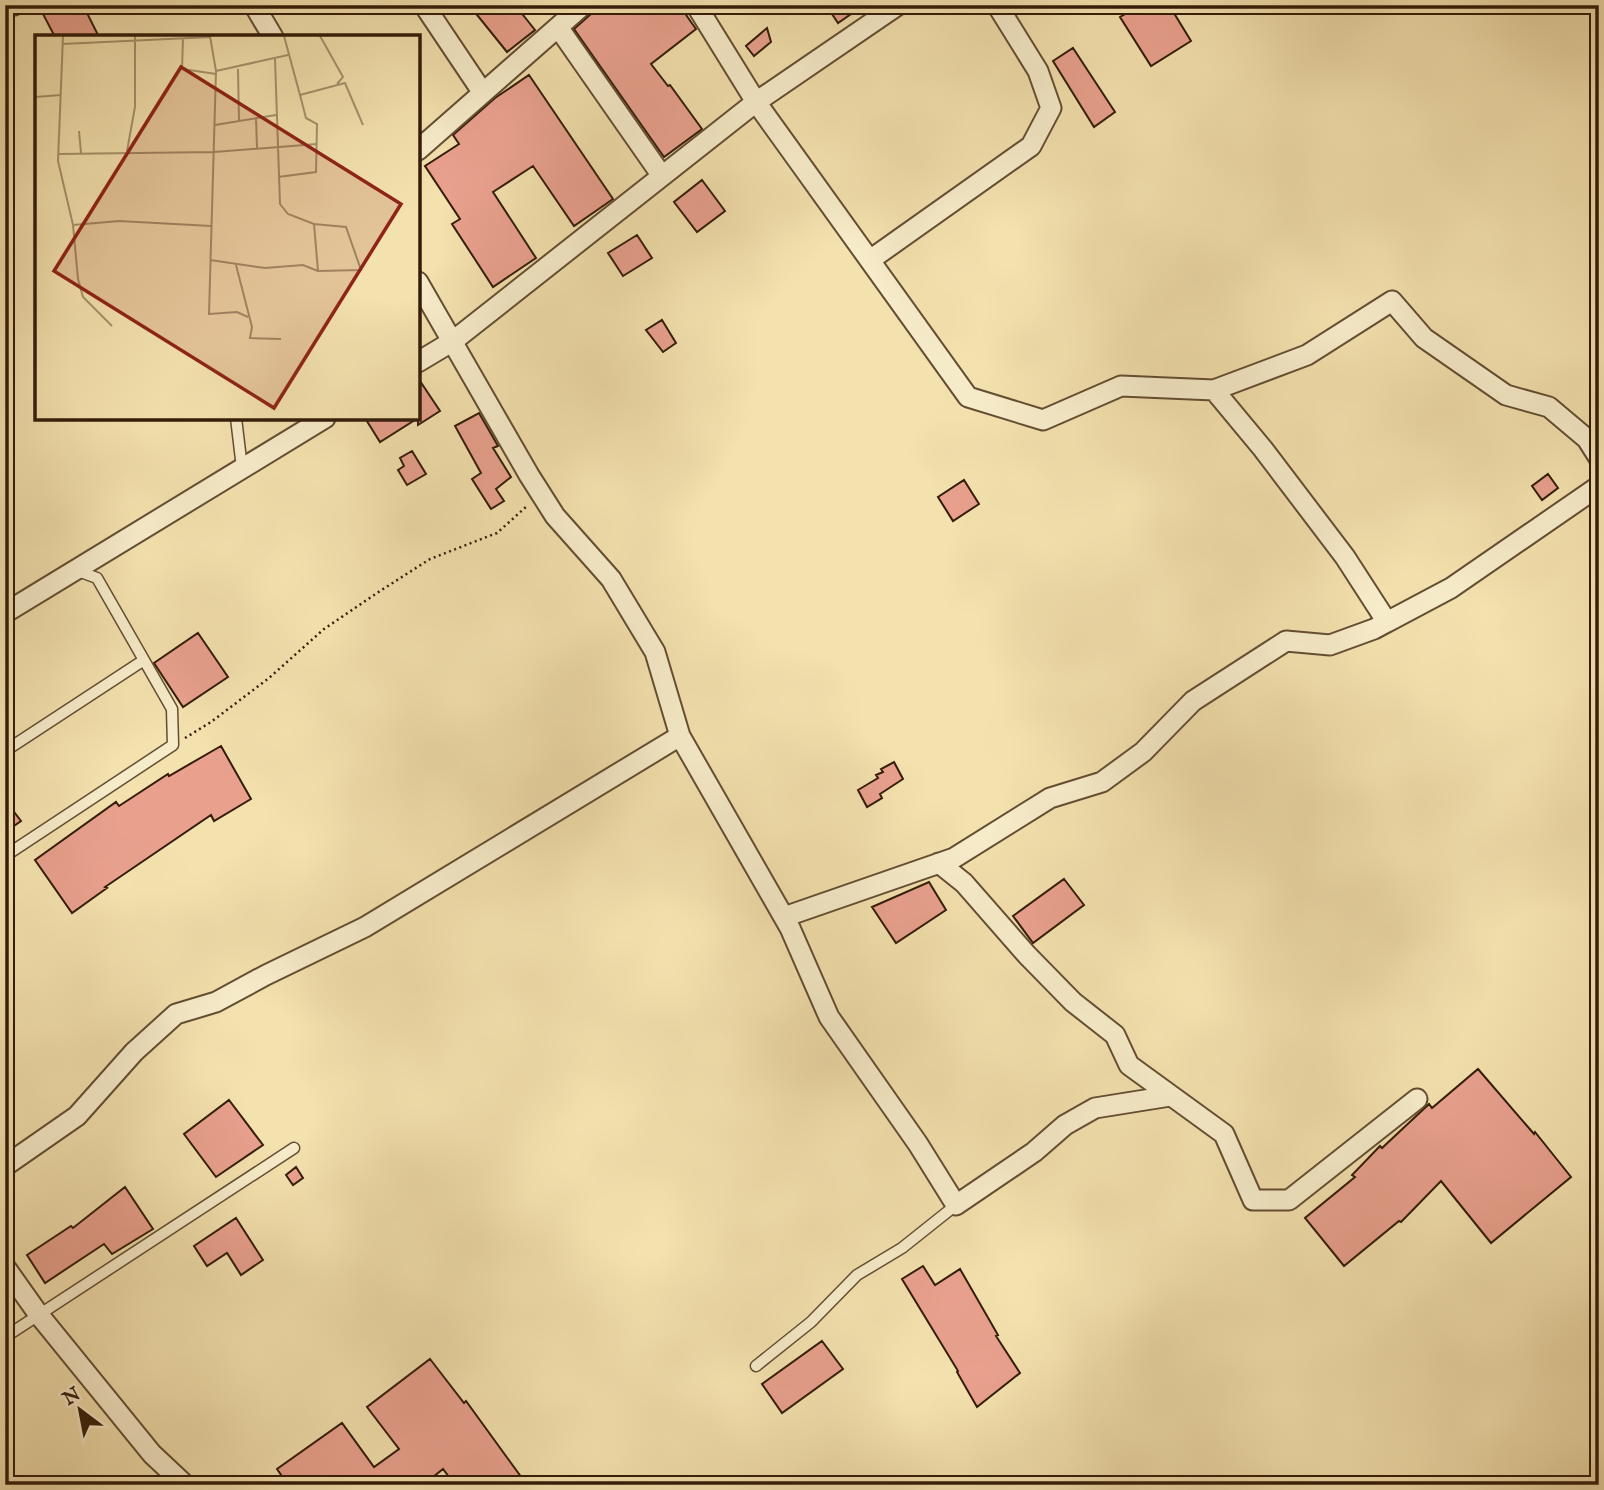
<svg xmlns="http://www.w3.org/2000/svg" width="1604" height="1490" viewBox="0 0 1604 1490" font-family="'IM FELL English',serif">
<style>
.building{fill:#e9a18e;stroke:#331c09;stroke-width:2}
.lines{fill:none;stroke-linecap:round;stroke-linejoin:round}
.lane-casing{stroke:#634d32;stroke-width:13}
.street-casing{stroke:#634d32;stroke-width:23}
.path{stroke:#331c09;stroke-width:2.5;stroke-dasharray:2 3.5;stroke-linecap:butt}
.lane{stroke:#f7ecca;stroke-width:10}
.street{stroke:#f7ecca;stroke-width:19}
.inset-road{fill:none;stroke:#a6926c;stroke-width:2}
.view{fill:#8f2418;fill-opacity:0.15;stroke:#8f2418;stroke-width:3.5}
.inset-edge{fill:none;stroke:#331c09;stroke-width:3.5}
</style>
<rect width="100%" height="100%" fill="#f3e1ae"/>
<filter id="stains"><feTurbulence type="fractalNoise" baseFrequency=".00286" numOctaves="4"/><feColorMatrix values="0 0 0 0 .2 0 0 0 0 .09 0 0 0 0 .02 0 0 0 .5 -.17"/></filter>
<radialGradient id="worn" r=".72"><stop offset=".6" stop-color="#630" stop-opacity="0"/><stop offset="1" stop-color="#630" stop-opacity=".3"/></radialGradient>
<path class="building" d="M60,5H83L99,37H55L43,14Z
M469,5H515L535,30L507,52Z
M595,5H679L696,29L651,64L668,86L670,85L702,129L664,157L574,29L591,14Z
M826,5H864L838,23Z
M1141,5H1169L1191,41L1151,66L1120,17Z
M767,28L771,42L754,56L746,46Z
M1073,48L1115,112L1094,127L1053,61Z
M529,75L613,199L574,226L533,166L493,192L536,258L493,287L452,224L460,219L425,166L459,144L453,135L495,98Z
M702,180L725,211L697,232L674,202Z
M637,235L652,258L623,276L608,253Z
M662,320L676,343L663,352L646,330Z
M418,378L440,411L418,425Z
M479,413L498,446L493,448L511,477L496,489L504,501L491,509L472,479L481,473L455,426Z
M365,418H418L380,442Z
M412,451L426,474L407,485L398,470L404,466L400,458Z
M1548,474L1558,488L1542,500L1532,486Z
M964,480L979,504L953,521L938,497Z
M198,633L228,677L183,707L154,663Z
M221,746L251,799L214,821L211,815L105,887L107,888L72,913L35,860L116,802L119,806L168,774L169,776Z
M894,762L903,779L880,794L882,798L867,807L858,790L878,778L876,775L883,772L881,769Z
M5,800L21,821L5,832Z
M1064,879L1084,905L1033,943L1013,916Z
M929,882L946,910L896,943L872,907Z
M1478,1069L1534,1134L1535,1132L1571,1177L1491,1243L1441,1181L1401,1222L1399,1221L1344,1266L1305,1218L1355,1177L1352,1175L1380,1146L1382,1148L1429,1104L1432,1108Z
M229,1100L263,1145L216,1177L184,1134Z
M296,1167L303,1178L293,1185L286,1175Z
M125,1187L153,1229L112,1254L104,1244L45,1283L27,1255L71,1226L73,1228Z
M236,1218L263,1260L241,1275L227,1253L207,1266L194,1246Z
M923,1266L935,1285L960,1269L998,1335L996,1336L1020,1373L977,1407L957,1372L958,1371L902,1279Z
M822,1341L843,1369L782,1413L762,1384Z
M430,1359L464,1403L466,1401L527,1485H455L443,1469L423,1485H288L277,1469L342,1423L374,1467L399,1449L367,1407Z"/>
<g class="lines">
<g class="lane-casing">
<path id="lane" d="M236,418L242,468
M5,751L144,660
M5,856L173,745L172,709L97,578L78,571
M5,1337L294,1148
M756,1366L811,1322L857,1275L902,1248L956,1205"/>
</g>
<g class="street-casing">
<path id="street" d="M6,5H14
M254,5L273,37
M424,5L483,93
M696,5L756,102L968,397L1043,420L1121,386L1214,390L1307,355L1392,301L1424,338L1506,395L1549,407L1587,439L1599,458
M558,27L662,176
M418,150L583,5
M870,260L1031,146L1051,108L1038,71L997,5
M418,282L529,475L555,516L611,579L655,652L680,736L790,928L829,1017L918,1144L956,1205L1034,1152L1065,1125L1095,1108L1170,1096
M418,362L453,341L756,102L898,5
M1214,390L1263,449L1345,557L1387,622L1451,588L1599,486
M5,613L325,418
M939,863L964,883L1027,955L1073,1002L1115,1035L1129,1065L1224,1134L1253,1200H1289L1417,1099
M784,917L954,858L1050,798L1102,782L1143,752L1193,701L1286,641L1330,645L1374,629L1387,622
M5,1166L77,1116L134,1052L176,1014L216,1002L266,975L365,927L680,736
M5,1267L39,1315L152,1454L185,1485"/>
</g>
<path class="path" d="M185,738L211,722L269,678L324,629L380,591L430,559L497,533L527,506"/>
<use href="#lane" class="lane"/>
<use href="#street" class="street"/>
</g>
<g transform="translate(35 35)">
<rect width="385" height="385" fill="#f3e1ae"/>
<path class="inset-road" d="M28,1L23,126L38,190L43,244L48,262L77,291M175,1L181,36L174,279L202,277L213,282M249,1L265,60L310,48L328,90M285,1L308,42L302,49M148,4L147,34L181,39M27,9L176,2M240,24L245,169L253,179L279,189L283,236L326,235L311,192L279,189M203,34L204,86M181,36L253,20M0,62L26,60M221,83L222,113M180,90L241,80M44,96L46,118M92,116L100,72V1M24,119L179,117L282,109M243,142L281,137L282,89L271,83L265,60M38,190L84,186L176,191M175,225L230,233L268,230L283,236M201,230L217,292L215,303L246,304"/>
<path class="view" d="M146,32L366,169L239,373L19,236Z"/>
<rect width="385" height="385" class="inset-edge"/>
</g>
<rect width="1604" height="1490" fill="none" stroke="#f3e1ae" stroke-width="28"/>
<rect x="7" y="7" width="1590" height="1476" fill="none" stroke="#331c09" stroke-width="3.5"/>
<rect x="14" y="14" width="1576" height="1462" fill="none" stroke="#331c09" stroke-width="2"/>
<g transform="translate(80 1410) rotate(328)" stroke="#f7ecca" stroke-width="5" paint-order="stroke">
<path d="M0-5L12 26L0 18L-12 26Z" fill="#331c09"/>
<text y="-10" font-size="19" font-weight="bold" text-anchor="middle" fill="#331c09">N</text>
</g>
<rect width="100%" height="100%" filter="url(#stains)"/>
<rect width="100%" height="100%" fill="url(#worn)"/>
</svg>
